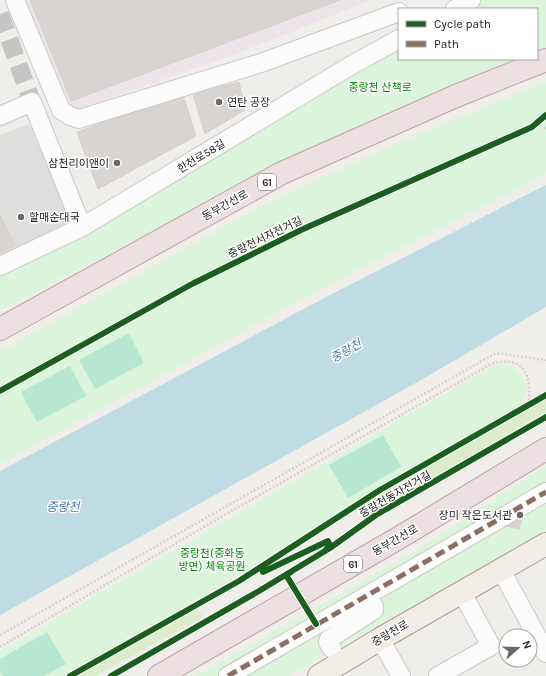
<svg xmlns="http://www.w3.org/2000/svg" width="546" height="676" viewBox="0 0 546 676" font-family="Karla,'Noto Sans KR',sans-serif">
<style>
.residential{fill:#dfdedc}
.industrial{fill:#ede4e9}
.grass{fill:#ddeccb}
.park{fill:#daf5da}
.pitch{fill:#b7e6d2}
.water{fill:#bfdbe3}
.building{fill:#d7d4d2;stroke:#d3d0cc}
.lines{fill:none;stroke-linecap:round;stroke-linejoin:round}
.minor-tunnel{stroke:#c7c5c3;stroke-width:18;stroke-dasharray:18 9;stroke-linecap:butt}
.minor-casing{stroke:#c9c8c7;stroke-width:20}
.major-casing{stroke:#a79c86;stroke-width:24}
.highway-casing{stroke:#c5a2ac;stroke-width:24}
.path{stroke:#dccecd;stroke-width:2.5;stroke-dasharray:2 2;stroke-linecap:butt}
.minor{stroke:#fdfcfc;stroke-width:18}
.major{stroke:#f3ede7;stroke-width:22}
.highway{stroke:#ece0e2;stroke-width:22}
.quiet{stroke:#8d6e63;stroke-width:5;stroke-dasharray:10 5;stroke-linecap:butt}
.cycleway-casing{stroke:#fff;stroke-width:8}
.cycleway{stroke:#1b5e20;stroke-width:6}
.poi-dot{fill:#6a6968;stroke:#fff;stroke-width:1.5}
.labels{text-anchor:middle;stroke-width:3;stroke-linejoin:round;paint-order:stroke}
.shield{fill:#fff;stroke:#646464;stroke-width:1}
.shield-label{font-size:10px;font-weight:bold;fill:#222}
.park-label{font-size:11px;fill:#0c8416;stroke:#fff}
.poi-label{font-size:11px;fill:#222;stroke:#fff;text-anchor:start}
.street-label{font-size:11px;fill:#222;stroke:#fff}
.water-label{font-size:12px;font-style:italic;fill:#4a7aab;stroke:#fff}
</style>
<rect width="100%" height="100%" fill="#f0eeeb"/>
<path class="residential" d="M29,124L71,220L0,259V135Z"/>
<path class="industrial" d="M10,0H371L223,59L55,117Z"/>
<path class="grass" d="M546,399V413L363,517L357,508L396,484Z
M197,608L203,617L96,676H77Z"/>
<path class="park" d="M476,0H546V50L537,54V9H458Z
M399,41V59H525L305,151L0,310V276Z
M546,82V174L324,287L0,464V352L261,206L389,147Z
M501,363C518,367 523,373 527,390L520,406L351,506L230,580L63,676H0V651L491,367Z
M546,466V530L288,676H196L415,551Z"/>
<path class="pitch" d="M129,333L144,363L95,389L79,360Z
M70,366L86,396L37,422L21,392Z
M383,435L401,467L348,498L329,465Z
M47,632L66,664L44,676H3L0,671V659Z"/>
<path class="water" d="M546,185V307L428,376L0,615V471L328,296Z"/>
<path class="building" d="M30,0H340L71,101Z
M239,82L245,110L205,134L193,94Z
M183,95L196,136L98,189L77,132Z
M0,216L15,245L0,253Z
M525,508L519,529L503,525L505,519L515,522L518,512Z"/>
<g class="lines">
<path class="minor-tunnel" d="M0,14L32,102"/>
<g class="minor-casing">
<path id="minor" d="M15,0L61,110L70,116L79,119L261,63L399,12
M455,9L471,0
M0,116L32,102L82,227
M0,266L82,227L350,66L399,39
M501,570L546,653
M380,639L401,676
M332,649L328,642L329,639L374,610V606L370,605L352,614
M228,676L546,492
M438,676L491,646L462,593"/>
</g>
<g class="major-casing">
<path id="major" d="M319,676L380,639L546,544"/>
</g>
<g class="highway-casing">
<path id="highway" d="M0,329L282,173L456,96L546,60
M159,676L397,539L546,449"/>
</g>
<path class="path" d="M544,129L546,126
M0,635L496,353L546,360
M0,647L219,518L491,364C524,354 533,376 528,405
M70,676L239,581L380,490L546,395"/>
<use href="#minor" class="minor"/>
<use href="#major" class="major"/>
<use href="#highway" class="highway"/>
<path class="quiet" d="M228,676L546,492"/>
<g class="cycleway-casing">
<path id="cycleway" d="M0,391L192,284L301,230L532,127L546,115
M263,572L328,541L330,545L325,551
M291,572L286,575L316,624
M70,676L239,581L380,490L546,395
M111,676L259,591L330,548L376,515L546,417"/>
</g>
<use href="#cycleway" class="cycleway"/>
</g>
<g class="poi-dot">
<circle cx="219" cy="102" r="4"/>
<circle cx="117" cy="163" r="4"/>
<circle cx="21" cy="217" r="4"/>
<circle cx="520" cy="515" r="4"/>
</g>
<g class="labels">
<g class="shield">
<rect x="258" y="174" width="18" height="16" rx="3"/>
<rect x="344" y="556" width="18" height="16" rx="3"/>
</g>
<g class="shield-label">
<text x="267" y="186">61</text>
<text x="353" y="568">61</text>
</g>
<g class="park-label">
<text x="380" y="91">중랑천 산책로</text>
<text x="212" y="557">중랑천(중화동<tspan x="212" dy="13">방면) 체육공원</tspan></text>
</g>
<g class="poi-label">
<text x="227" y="106">연탄 공장</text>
<text x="109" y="167" text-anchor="end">삼천리이앤이</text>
<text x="29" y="221">할매순대국</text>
<text x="512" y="519" text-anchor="end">장미 작은도서관</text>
</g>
<g class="street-label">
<text transform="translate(201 156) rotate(-31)" y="4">한천로58길</text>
<text transform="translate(225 205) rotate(-29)" y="4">동부간선로</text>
<text transform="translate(265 237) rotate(-26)" y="4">중랑천서자전거길</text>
<text transform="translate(395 494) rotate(-30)" y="4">중랑천동자전거길</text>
<text transform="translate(395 540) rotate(-30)" y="4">동부간선로</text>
<text transform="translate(390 633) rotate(-30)" y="4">중랑천로</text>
</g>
<g class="water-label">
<text transform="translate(346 351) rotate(-29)" y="4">중랑천</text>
<text x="63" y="511">중랑천</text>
</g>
</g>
<rect x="398" y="8" width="140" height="52" fill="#ffffff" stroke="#a7a7a7"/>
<rect x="406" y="21" width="20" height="6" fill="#1b5e20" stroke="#a7a7a7"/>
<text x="434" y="28" font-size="12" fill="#222222">Cycle path</text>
<rect x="406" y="41" width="20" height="6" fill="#8d6e63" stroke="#a7a7a7"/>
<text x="434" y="48" font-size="12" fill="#222222">Path</text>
<g transform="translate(518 648) rotate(70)"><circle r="19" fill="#ffffff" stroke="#a7a7a7"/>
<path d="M0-3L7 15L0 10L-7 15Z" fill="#6a6968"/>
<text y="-6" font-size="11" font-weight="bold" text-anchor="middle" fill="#222222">N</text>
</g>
</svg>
